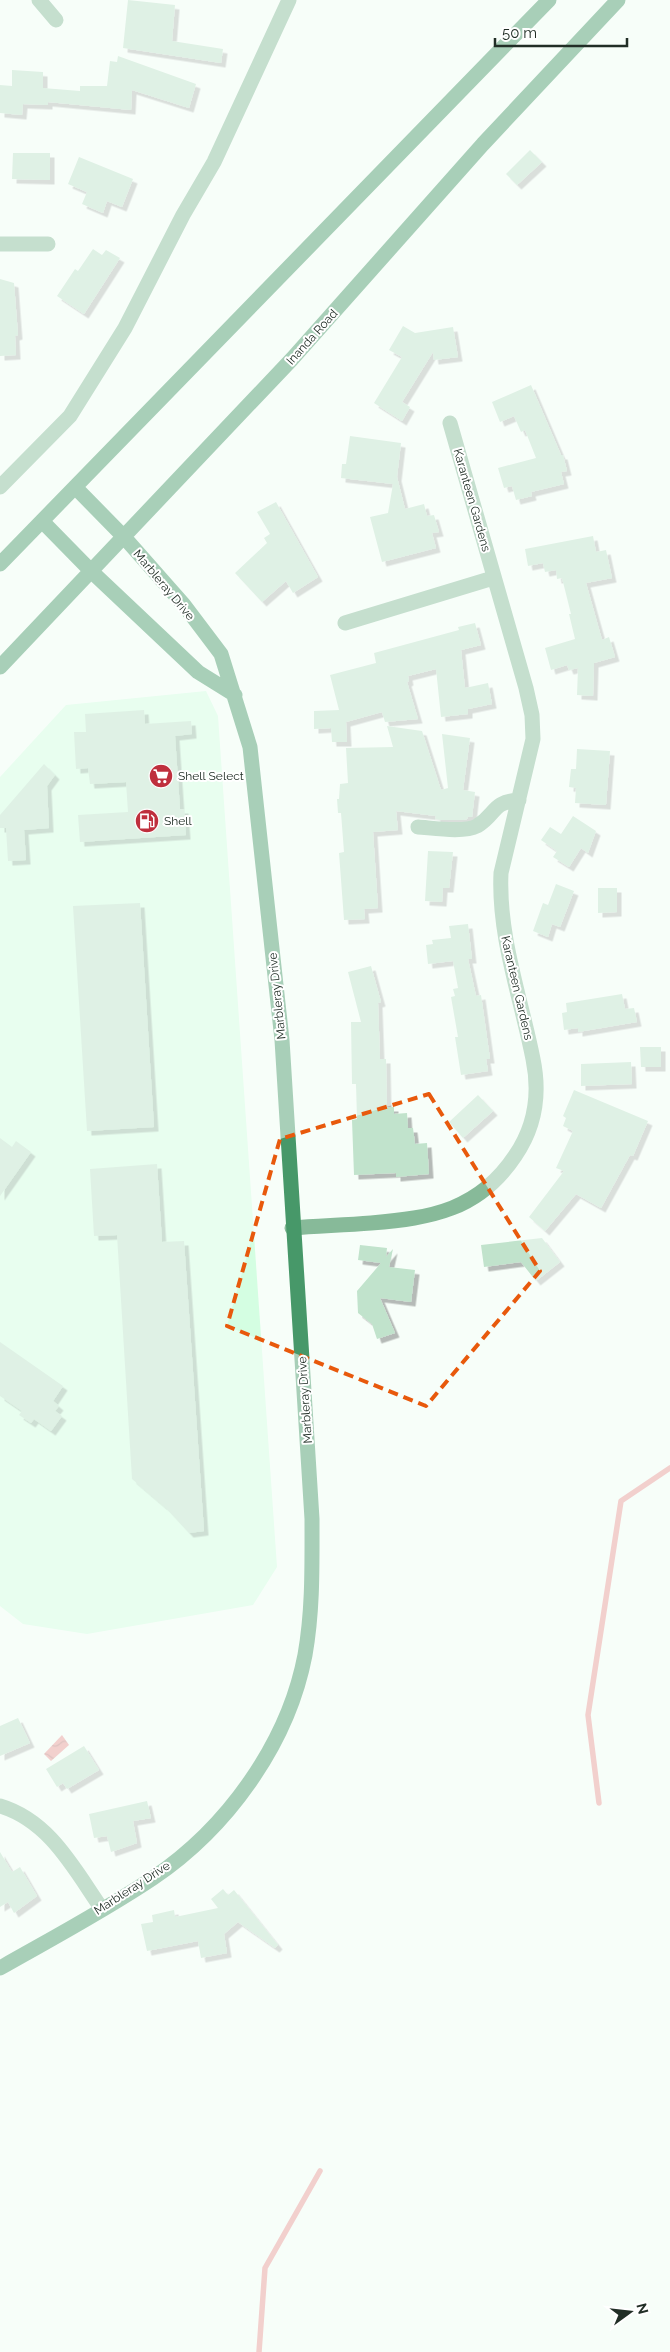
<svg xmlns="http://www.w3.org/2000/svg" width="670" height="2352" viewBox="0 0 670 2352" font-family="Raleway,sans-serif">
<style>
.built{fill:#d4fee2}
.water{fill:url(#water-waves)}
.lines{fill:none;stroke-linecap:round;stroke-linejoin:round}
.stream{stroke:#eb9998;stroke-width:5.5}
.building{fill:#c1e3cc;filter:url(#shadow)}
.street{stroke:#87ba99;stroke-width:15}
.secondary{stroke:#479869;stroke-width:15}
.marked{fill:none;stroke:#e8590c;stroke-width:4;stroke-dasharray:10 6;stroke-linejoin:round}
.labels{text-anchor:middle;stroke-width:4;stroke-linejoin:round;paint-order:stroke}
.street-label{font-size:12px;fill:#212e26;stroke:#fff}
.poi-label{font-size:12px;fill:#212e26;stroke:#fff;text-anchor:start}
</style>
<defs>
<pattern id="water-waves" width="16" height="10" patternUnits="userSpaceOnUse" patternTransform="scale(1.25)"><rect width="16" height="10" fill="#eb9998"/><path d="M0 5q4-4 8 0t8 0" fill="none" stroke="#be7d7c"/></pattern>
<filter id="shadow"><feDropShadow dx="4.5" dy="4.5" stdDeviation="0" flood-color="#0004"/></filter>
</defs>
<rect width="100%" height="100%" fill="#f7fef9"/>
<path class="built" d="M206,691L218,716L277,1567L253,1605L87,1634L23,1624L0,1606V777L66,705Z"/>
<path class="water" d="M62,1735L69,1745L51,1761L44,1754Z"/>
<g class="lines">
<path class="stream" d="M599,1803L588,1715L621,1501L670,1468
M259,2352L265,2268L320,2171"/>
</g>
<path class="building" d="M128,0L175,5L172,41L223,49L221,63L123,48Z
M118,56L196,84L189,108L132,90L131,110L48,102V105L23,104L22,115L0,113V85L12,86V70L43,72V88L80,91V86H107L110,61L117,62Z
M530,150L542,162L517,185L506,174Z
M13,153H50V180L12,179Z
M79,157L133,179L122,207L107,201L103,213L82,204L87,192L68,184Z
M93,249L102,255L106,250L120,258L84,314L57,296L75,269L78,271Z
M0,279L14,283L18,335L15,336L16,355L0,356Z
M403,326L415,333L453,327L458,357L434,360L433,352L402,402L410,407L402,421L374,403L402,357L389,350Z
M531,385L561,455H563L567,471L561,472L564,484L531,492L532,496L516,500L512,486L504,488L498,468L536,458L525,430L521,432L514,416L500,422L492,402Z
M350,436L401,443L397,477L405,509L424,504L427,516L434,515L439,532L432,533L436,548L382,562L370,517L388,513L393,484L341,478L342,464H346Z
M276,502L318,577L293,593L286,581L262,602L235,573L267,543L264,538L270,534L257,512Z
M593,536L596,552L606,550L612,578L586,583L602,640L609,637L615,657L594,663L593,696L577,695L578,668L569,670L567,665L551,670L545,648L575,639L569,614H571L562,578L557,579L556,570L545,572L543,563L528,566L525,549Z
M475,623L481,645L461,650L465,688L488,683L492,704L468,709V714L441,717L436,669L408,676L409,681L407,682L418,719L385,722L382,712L346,722L347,742H332L331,728L314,729V711L339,710L330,675L376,663L374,653L459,630L458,627Z
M144,710L145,724L191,721L192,734L175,736L180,809H184L186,835L80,842L78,815L128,812L126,782L90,784L88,768L76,769L74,732H86L85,714Z
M387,726L422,731L441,790L448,788L442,734L470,738L463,790L475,792L472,817H468L467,819L463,820H441L435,819L436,816L396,811L398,830L373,832L378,908L364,909L365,919L344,920L339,853L344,852L341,813H338L337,799H339L340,784L348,783L346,748L393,747Z
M577,749L610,751L606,805L575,803L576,788L569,787L571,769H576Z
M44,764L55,775L47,786L49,828L24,830L26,860L8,861L6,828H0V815Z
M573,816L596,831L588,853L581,848L569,867L553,857L557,851L541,840L550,827L561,834Z
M428,851L453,852L449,888H443L442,902L425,901Z
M556,884L574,891L560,927L552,924L548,937L533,931L543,903L548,905Z
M598,888H617V912L598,913Z
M140,903L154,1127L87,1131L73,906Z
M468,924L472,959H468L476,996L481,995L490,1059H486L488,1071L461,1075L455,1037H458L451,997L455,996L453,989L458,988L453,961L428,964L426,945L433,944L432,940L451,938L449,926Z
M371,966L381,1002L378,1003L380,1059H386L387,1107H394V1114L407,1113L408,1128H413L415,1144L427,1143L429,1174L396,1177V1173L354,1175L352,1120L357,1119L356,1084H352L351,1022H361L348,972Z
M622,994L625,1009L634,1008L637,1022L578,1032V1028L564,1030L562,1013L567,1012L566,1003Z
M640,1047H661V1067H641Z
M631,1062L632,1084L581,1086V1064Z
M574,1090L648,1121L633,1156L630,1155L601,1208L576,1194L545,1231L529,1217L564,1171L556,1168L573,1131L563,1126L566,1118L563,1116Z
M478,1095L493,1111L463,1138L449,1122Z
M0,1138L12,1147L16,1141L31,1152L0,1196Z
M157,1164L162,1242L184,1241L204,1531L189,1533L166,1508L132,1479L117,1235L94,1236L90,1169Z
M542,1238L560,1262L536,1281L521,1262L484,1267L481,1245Z
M360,1245L387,1248L386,1257L393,1249L389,1267L415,1270L411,1302L380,1298L395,1333L377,1339L372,1324L358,1313L357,1291L381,1263L358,1260Z
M0,1342L63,1386L53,1401L59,1406L55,1411L62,1416L51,1431L34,1419L31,1423L19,1415L22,1411L0,1396Z
M18,1718L30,1743L0,1756V1726Z
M84,1746L99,1770L67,1789L63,1783L57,1787L46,1769Z
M147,1801L151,1818L133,1821L137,1843L111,1852L107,1836L94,1838L89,1814Z
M0,1852L12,1872L20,1867L37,1896L14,1913L8,1902L0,1907Z
M223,1889L228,1895L234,1890L278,1945L275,1948L238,1922L224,1934L227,1953L201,1958L198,1941L147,1951L141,1924L153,1922L152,1915L174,1910L175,1917L218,1908L211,1899Z"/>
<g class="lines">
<path class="street" d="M39,0L56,20
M0,244H48
M0,487L70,416L125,328L183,215L214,162L289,0
M345,623L493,578
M418,827C433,828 464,833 477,826C497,814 491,802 519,800
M292,1228C319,1226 345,1225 371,1223C432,1218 479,1210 515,1156C535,1127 540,1093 533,1059C521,998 498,936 501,873L533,739L532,715L526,688L450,423
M0,1806C50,1821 74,1869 102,1909"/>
<path class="secondary" d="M42,521L91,571L198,672L235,695
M0,564L549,0
M0,667L292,359L483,144L618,0
M0,1968C51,1939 104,1911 153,1878C227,1828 288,1744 305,1655C313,1610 312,1565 312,1519L282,1040L250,747L221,654L184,605L124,537L75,487"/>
</g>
<path d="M0 0H670V2352H0ZM429,1094L540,1271L426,1406L227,1326L280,1139Z" fill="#f7fef9" fill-opacity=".55" fill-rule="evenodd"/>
<path class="marked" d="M429,1094L540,1271L426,1406L227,1326L280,1139Z"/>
<defs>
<g id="supermarket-disc" transform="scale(1.25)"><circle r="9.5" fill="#bf2f3d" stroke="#fff"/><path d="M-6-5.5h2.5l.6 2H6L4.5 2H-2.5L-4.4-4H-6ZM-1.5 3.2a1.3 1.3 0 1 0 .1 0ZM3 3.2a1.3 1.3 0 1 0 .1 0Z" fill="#fff"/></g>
<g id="fuel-disc" transform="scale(1.25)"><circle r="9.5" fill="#bf2f3d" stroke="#fff"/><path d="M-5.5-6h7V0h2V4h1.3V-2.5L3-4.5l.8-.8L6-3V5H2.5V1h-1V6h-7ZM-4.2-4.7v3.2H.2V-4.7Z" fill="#fff"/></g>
</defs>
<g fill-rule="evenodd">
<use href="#supermarket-disc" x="161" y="776"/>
<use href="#fuel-disc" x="147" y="821"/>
</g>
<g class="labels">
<g class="street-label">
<text transform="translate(312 337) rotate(-48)" y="4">Inanda Road</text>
<text transform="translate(472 500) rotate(74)" y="4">Karanteen Gardens</text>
<text transform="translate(164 585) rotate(50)" y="4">Marbleray Drive</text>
<text transform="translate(517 988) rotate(77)" y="4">Karanteen Gardens</text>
<text transform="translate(277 996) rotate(-96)" y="4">Marbleray Drive</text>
<text transform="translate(305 1400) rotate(-94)" y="4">Marbleray Drive</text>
<text transform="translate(132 1888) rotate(-33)" y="4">Marbleray Drive</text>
</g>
<g class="poi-label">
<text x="178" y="780">Shell Select</text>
<text x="164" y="825">Shell</text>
</g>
</g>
<g transform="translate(630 2312) rotate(75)" stroke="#ffffff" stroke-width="4" paint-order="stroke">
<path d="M0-4L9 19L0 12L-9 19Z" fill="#212e26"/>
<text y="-8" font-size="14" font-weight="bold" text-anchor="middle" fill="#212e26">N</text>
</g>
<path d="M495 38v8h132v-8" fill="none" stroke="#212e26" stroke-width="2.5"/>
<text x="502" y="38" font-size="15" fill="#212e26" stroke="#ffffff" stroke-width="4" paint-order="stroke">50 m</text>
</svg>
